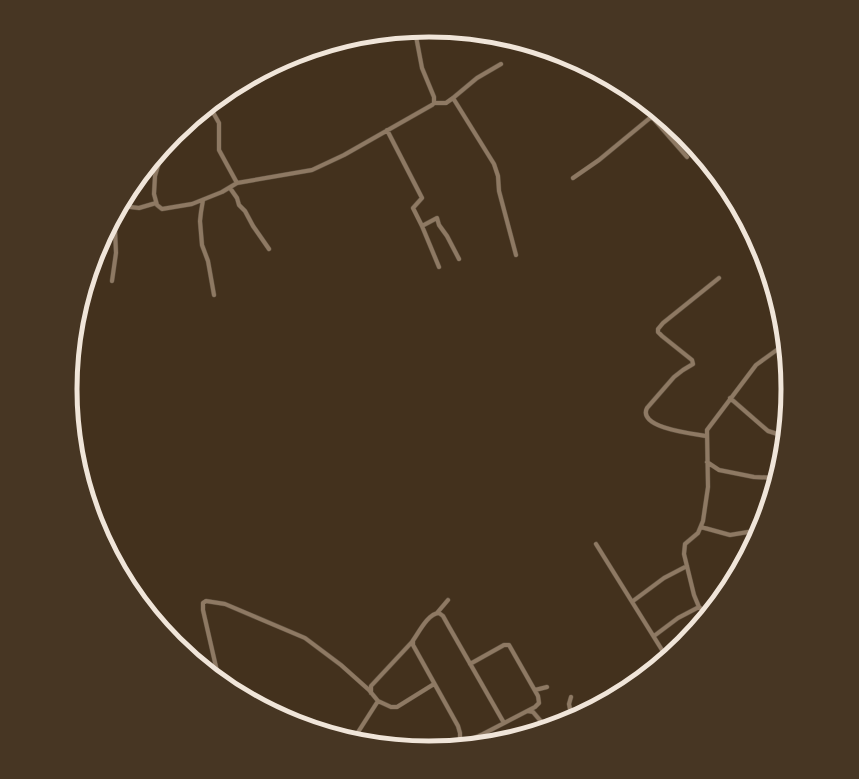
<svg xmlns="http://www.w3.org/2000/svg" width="859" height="779" viewBox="0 0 859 779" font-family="Figtree,sans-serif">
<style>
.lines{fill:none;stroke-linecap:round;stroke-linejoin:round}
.minor-casing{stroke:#5d4e3c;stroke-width:5}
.minor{stroke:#8e7963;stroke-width:4}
.rim{fill:none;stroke:#f0e5d9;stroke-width:5}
</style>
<rect width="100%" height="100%" fill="#43311d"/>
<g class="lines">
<g class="minor-casing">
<path id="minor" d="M453,98L494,164L498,176L499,191L516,255
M434,103H446L453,98L477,78L501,64
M210,107L219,123V150L237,183
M652,117L687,157
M387,130L422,198L413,208L422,226L437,218L439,225L447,236L459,259
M162,152L155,176L154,194L157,205L162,209L192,204L222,192L237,183L312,170L344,155L432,105L434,103V97L422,68L415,31
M573,178L599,160L656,113
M230,188L237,198L239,205L245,211L253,226L269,249
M203,200L201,212L200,221L202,245L208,261L214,295
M122,206L139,208L156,203
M422,226L439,267
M112,281L116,253L115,229L118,213
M730,398L768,431L784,436
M706,436C694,434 637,428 647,408L674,377L683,370L693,364L692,360L662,336L658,332V329L663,323L719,278
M707,462L719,470L754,477L776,478
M701,527L730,535L760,530
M596,544L667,658
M633,601L664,578L687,566
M437,613L448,600
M708,614L699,607L694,595L684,554L685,544L698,533L703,521L708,487L707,430L756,365L785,344
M654,636L678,618L699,607
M413,641V645L458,726L460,733V745
M219,680L203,610V603L206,601L225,604L305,638L341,665L369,690L378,701L391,707H397L434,684
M535,690L547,687
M371,693V686C385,671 398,657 412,642C418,634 428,613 439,613L443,616L448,625L504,723
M528,711L533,712L545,726L571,714L573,718
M571,714L569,704L571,697
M353,740L378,701
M456,746L483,734L535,707L539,703L538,696L509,645H504L470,664"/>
</g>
<use href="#minor" class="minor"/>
</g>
<path d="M0 0H859V779H0ZM77 389a352 352 0 1 1 704 0a352 352 0 1 1-704 0Z" fill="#473623" fill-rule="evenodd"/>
<path class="rim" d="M77 389a352 352 0 1 1 704 0a352 352 0 1 1-704 0Z"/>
</svg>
